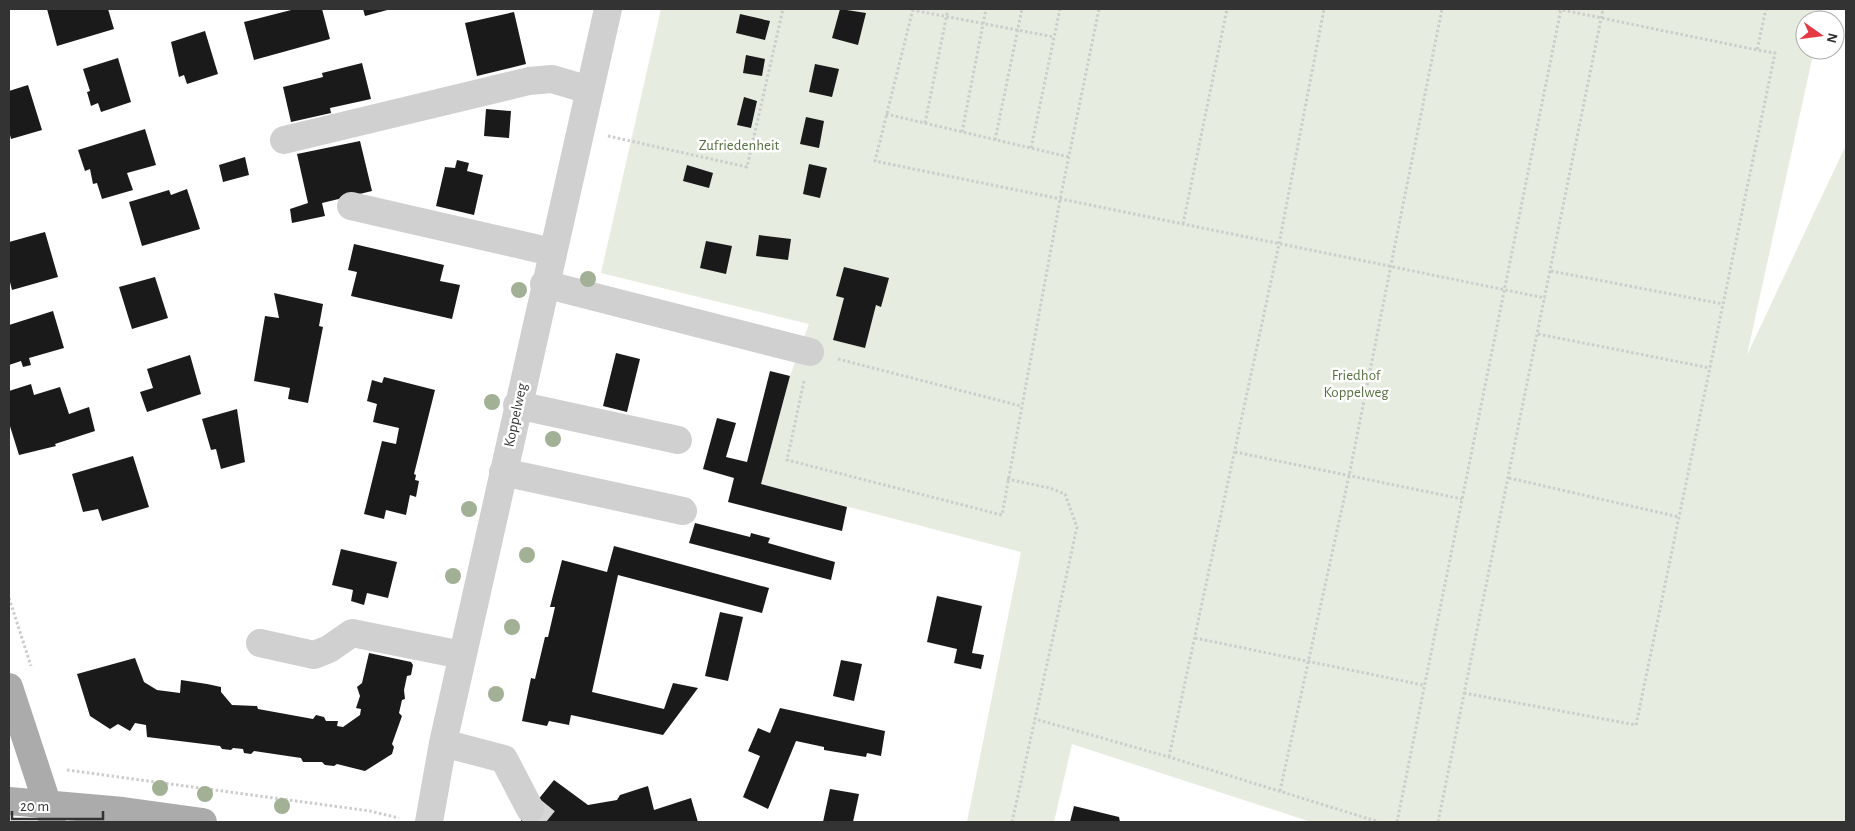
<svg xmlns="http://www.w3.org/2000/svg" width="1855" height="831" viewBox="0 0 1855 831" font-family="'Alegreya Sans',sans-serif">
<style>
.green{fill:#e6ecdf}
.building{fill:#1a1a1a}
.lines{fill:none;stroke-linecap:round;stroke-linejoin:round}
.minor-tunnel{stroke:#d6d6d6;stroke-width:28;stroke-dasharray:28 14;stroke-linecap:butt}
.path{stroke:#cdcdcd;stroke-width:3;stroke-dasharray:2.5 2.5;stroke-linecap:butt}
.minor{stroke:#d0d0d0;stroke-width:28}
.major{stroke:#ababab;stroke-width:28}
.tree{fill:#a2b095}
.labels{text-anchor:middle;stroke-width:5;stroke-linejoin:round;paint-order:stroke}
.park-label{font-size:15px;fill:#56703f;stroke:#fff}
.street-label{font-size:15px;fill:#333;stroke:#fff}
</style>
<rect width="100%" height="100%" fill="#fff"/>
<path class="green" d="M661,9H1823L1820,20H1805V50H1814L1747,355L1846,145V822H1311L1072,744L1054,822H967L1021,552L761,484L790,376L809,324L601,273Z"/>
<path class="building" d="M47,9H108L114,29L57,46Z
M295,9H322L330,39L254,60L244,22Z
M363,9H391L365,16Z
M840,9L866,13L858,45L832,38Z
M514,12L526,64L477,76L465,23Z
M740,14L770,21L765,40L736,33Z
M205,31L218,74L187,84L184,75L179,77L171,42Z
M746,55L765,59L762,76L743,73Z
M118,58L131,102L101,112L98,103L91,106L87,92L90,91L83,69Z
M362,63L371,99L330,108L331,113L291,122L283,87L323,77L322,73Z
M815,64L839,69L832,97L809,92Z
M28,85L42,130L11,139L9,131V91Z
M744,97L757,101L751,128L737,125Z
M486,109L511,111L509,138L484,136Z
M806,117L824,121L819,148L800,144Z
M145,129L156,165L127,173L133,190L102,199L97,183L93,184L90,169L85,171L78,150Z
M360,141L372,191L322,203L325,216L292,223L290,209L308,203L297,154Z
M245,157L249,175L223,182L219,165Z
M457,160L469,163L467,171L483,175L474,215L436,206L445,167L455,168Z
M809,164L827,168L820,198L803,194Z
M687,165L713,173L709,188L683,181Z
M187,189L200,229L142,246L129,202L169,190L171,195Z
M45,232L58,277L12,290L9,278V242Z
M759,235L791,239L788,260L756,256Z
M706,241L732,246L726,274L700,268Z
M354,244L444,265L440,281L460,285L452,319L351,296L357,272L348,270Z
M844,267L889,278L881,307L876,305L865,348L833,340L844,298L836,296Z
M155,277L168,318L132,329L119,287Z
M274,293L323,304L319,326L323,327L308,403L288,399L290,388L254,381L265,316L279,318Z
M53,311L64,348L29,358L31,365L23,367L21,361L9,365V325Z
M616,353L640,359L627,412L603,406Z
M190,355L201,394L147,412L140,392L153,388L147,369Z
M770,371L790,376L761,484L847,507L842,531L728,502L734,478L703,469L717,418L736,423L726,457L747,462Z
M384,377L435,390L414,474L416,475L415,480L419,481L416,497L410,495L406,515L386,510L384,519L364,514L382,441L396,444L399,428L373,422L377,404L367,401L372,380L382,383Z
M31,384L34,395L60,387L69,414L89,407L95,431L55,444L56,446L19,455L9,423V391Z
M237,409L245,462L221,469L216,449L211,450L202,419Z
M133,456L149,507L102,521L98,509L83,512L72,474Z
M695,523L750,537L751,533L770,538L768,543L835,562L831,580L689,543Z
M614,546L769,588L762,613L618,575L592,692L664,709L673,683L698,688L663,735L571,715L569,725L549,721L547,726L522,721L531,678L535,679L545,637H548L555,607H550L562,560L607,572Z
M341,549L397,562L388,598L367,593L364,605L351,601L353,590L332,585Z
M937,596L982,606L972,653L984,655L981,669L954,663L957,649L927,642Z
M720,612L743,617L728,681L705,676Z
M369,653L411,662L413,665L411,675L407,676L404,690L405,699L402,700L399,713L402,716L392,744L394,747L392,754L365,771L337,764L334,766L325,765L322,762H303L301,758L254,751L251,754L244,753L243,749L233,748L231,750L222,749L220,746L147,737L146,725L135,723L130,731L118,724L110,729L90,716L77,674L135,658L144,682L157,690L180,693L181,680L207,684L221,687V692L232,705L257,706L258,709L313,719L316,715L324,717L326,721H338L337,726L343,727L360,715L361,709L356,708L360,696L357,687L362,683Z
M841,660L862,664L854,701L833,696Z
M780,708L885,731L881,756L867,753L866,757L824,750V747L796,741L768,809L743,797L760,756L748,751L758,728L770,733Z
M554,780L588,805L617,800L620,795L648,786L654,810L691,798L698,822H520Z
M830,789L859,794L853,822H823Z
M1074,806L1119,817L1120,822H1070Z"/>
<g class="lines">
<path class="minor-tunnel" d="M530,809L546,822"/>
<path class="path" d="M913,9L875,161L1545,298
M1558,9L1757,50
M912,10L1054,37
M886,114L1069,157
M925,123L948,9
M962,132L986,9
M608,136L747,167L783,9
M995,140L1022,9
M1031,148L1060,9
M1183,224L1227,9
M1551,271L1723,304
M1538,334L1710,368
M838,359L1021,406
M804,381L787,460L1002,515L1060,200L1099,9
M1235,452L1462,499
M1509,478L1679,517
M1007,479L1050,488L1065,494L1077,527L1035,719L1169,757L1379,822
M9,598L31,666
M1195,638L1423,685
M1464,693L1636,725L1775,53L1757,50L1766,9
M1169,757L1279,244L1324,9
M67,770L370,811L399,818
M1280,791L1349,476L1442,9
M1012,822L1035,719
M1397,822L1561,9
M1438,822L1603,9"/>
<path class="minor" d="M284,140L529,81L552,79L589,90
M351,206L552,252
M544,284L810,352
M517,405L678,440
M503,472L683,511
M260,643L314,655L329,649L352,633L462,655
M443,743L504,759L530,809
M429,822L443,743L608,9"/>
<path class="major" d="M9,687L52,818
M9,801L123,811L203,822"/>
</g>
<g class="tree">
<circle cx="588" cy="279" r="8"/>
<circle cx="519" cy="290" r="8"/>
<circle cx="492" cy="402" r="8"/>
<circle cx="553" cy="439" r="8"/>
<circle cx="469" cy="509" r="8"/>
<circle cx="527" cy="555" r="8"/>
<circle cx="453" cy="576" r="8"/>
<circle cx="512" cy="627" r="8"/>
<circle cx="496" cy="694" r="8"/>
<circle cx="160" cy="788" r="8"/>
<circle cx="205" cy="794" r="8"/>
<circle cx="282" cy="806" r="8"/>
</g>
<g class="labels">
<g class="park-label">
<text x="739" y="150">Zufriedenheit</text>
<text x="1356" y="380">Friedhof<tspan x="1356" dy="17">Koppelweg</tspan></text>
</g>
<g class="street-label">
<text transform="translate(515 415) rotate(-78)" y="5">Koppelweg</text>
</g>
</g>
<rect width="1855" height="831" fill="none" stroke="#333333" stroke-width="20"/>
<g transform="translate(1820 35) rotate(104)"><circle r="24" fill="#ffffff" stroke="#adadad"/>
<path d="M0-4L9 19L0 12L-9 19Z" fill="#e63946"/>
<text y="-8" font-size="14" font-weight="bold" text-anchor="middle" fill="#333333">N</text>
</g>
<path d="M12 811v8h91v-8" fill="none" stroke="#333333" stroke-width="2.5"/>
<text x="20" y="811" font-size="15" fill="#333333" stroke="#ffffff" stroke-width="4" paint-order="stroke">20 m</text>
</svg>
